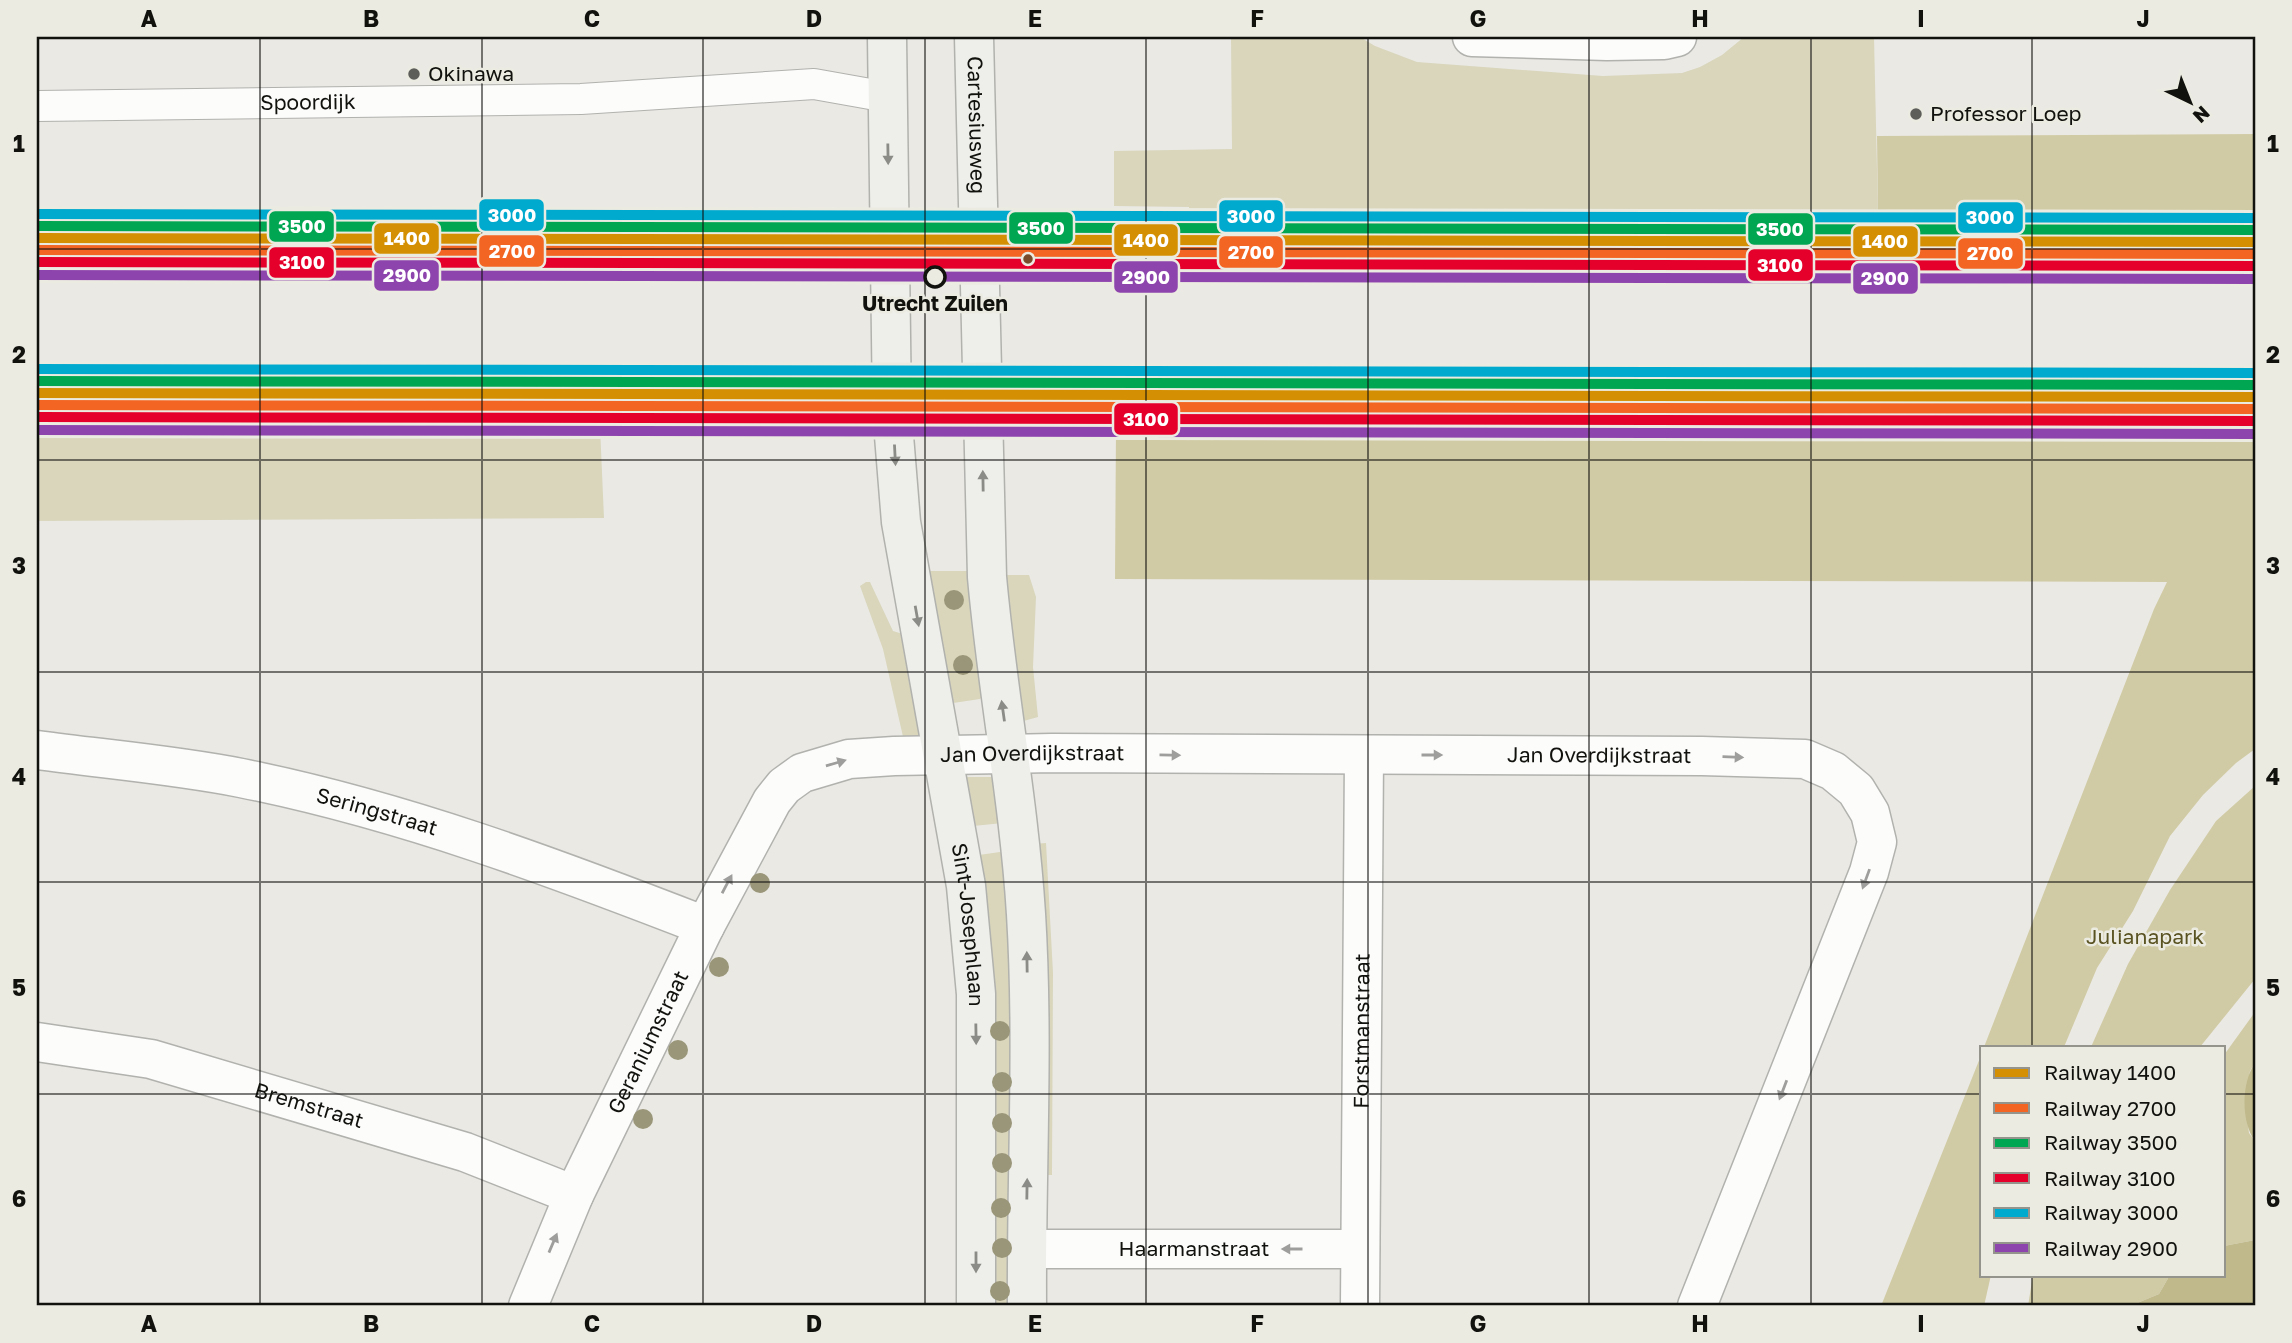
<svg xmlns="http://www.w3.org/2000/svg" width="2292" height="1343" viewBox="0 0 2292 1343" font-family="'Golos Text',sans-serif">
<style>
.green{fill:#d9d6bc}
.forest{fill:#d1cba5}
.water{fill:#c0b98b}
.lines{fill:none;stroke-linecap:round;stroke-linejoin:round}
.lane-casing{stroke:#b1b1ae;stroke-width:32}
.street-casing{stroke:#b1b1ae;stroke-width:41}
.secondary-casing{stroke:#b1b1ae;stroke-width:41}
.lane{stroke:#fcfcfb;stroke-width:30}
.street{stroke:#fcfcfb;stroke-width:38}
.secondary{stroke:#eeeeea;stroke-width:38}
.rail-1-casing{stroke:#ecebe2;stroke-width:16}
.rail-2-casing{stroke:#ecebe2;stroke-width:16}
.rail-3-casing{stroke:#ecebe2;stroke-width:16}
.rail-4-casing{stroke:#ecebe2;stroke-width:16}
.rail-5-casing{stroke:#ecebe2;stroke-width:16}
.rail-6-casing{stroke:#ecebe2;stroke-width:16}
.rail-1{stroke:#d49002;stroke-width:10}
.rail-2{stroke:#f26522;stroke-width:10}
.rail-3{stroke:#00a651;stroke-width:10}
.rail-4{stroke:#e4002b;stroke-width:10}
.rail-5{stroke:#00a9ce;stroke-width:10}
.rail-6{stroke:#8e44ad;stroke-width:10}
.tree{fill:#9a9679}
.oneway{fill:#8b8b87}
.oneway2{fill:#9e9e9c}
.grid{fill:none;stroke:#11110e;stroke-width:2;stroke-opacity:0.55}
.poi-dot{fill:#5d5d59;stroke:#ecebe2;stroke-width:2.5}
.bus-dot{fill:#7a4b2a;stroke:#ecebe2;stroke-width:2.5}
.stop-dot{fill:#ecebe2;stroke:#11110e;stroke-width:3.5}
.labels{text-anchor:middle;stroke-width:5;stroke-linejoin:round;paint-order:stroke}
.poi-label{font-size:21px;fill:#11110e;stroke:#ecebe2;text-anchor:start}
.street-label{font-size:21px;fill:#11110e;stroke:#ecebe2}
.stop-label{font-size:21px;font-weight:bold;fill:#11110e;stroke:#ecebe2}
.park-label{font-size:21px;fill:#595221;stroke:#ecebe2}
.line-badge{stroke:#ecebe2;stroke-width:2.5}
.badge-label{font-size:19px;text-anchor:middle;font-weight:bold;fill:#fff}
.neatline{fill:none;stroke:#11110e;stroke-width:2.5}
.grid-label{font-size:23px;text-anchor:middle;font-weight:bold;fill:#11110e}
</style>
<rect width="100%" height="100%" fill="#eae9e4"/>
<path class="green" d="M1231,37H1360L1375,46L1417,62L1603,76L1682,73L1700,67L1722,55L1744,37H1874L1878,213L1189,216V207L1114,206V151L1232,149Z
M600,427L604,518L37,521V429Z
M925,571H972L985,694L980,699L953,703Z
M1002,575H1029L1036,597L1033,667L1038,717L1020,722Z
M866,582H870L893,631L906,635L928,742L904,741L883,649L860,586Z
M967,777H995L1003,823L973,826L963,780Z
M1046,843L1053,973L1052,1175H1040L1033,844Z
M1007,851L1012,968V1306H991L979,855Z"/>
<path class="forest" d="M2255,134V216L1878,213L1877,136Z
M1116,428L2255,437V749L2236,763L2203,795L2170,836L2133,911L2097,968L2064,1047H1984L2154,609L2167,582L1115,579Z
M2255,786V979L2200,1047H2091L2128,964L2170,890L2216,821Z
M2255,1012V1063L2250,1071L2245,1104L2249,1133L2255,1141V1240L2224,1246V1055Z
M1982,1053V1275H1991L1984,1306H1881Z
M2033,1275H2170L2159,1294L2130,1306H2028Z"/>
<path class="water" d="M2255,1063V1141C2241,1122 2241,1083 2255,1063Z
M2255,1240V1306H2130L2159,1294L2170,1275H2224V1246Z"/>
<g class="lines">
<g class="lane-casing">
<g id="lane">
<path id="s1" d="M37,106L581,99L814,84L887,97"/>
</g>
</g>
<g class="street-casing">
<g id="street">
<path d="M1472,37L1607,41L1664,40L1677,37"/>
<path id="s2" d="M37,750C103,759 176,765 241,778C401,810 553,867 705,926"/>
<path id="s3" d="M37,1042L151,1059L465,1152L574,1195"/>
<path id="s4" d="M1026,1249H1360"/>
<path id="s5" d="M528,1306L574,1195L705,926L772,801L784,786L802,773L849,759L894,756L1052,753L1702,756L1805,759L1833,771L1856,790L1870,813L1877,842L1869,872L1697,1306"/>
<path id="s6" d="M1360,1306L1364,755"/>
</g>
</g>
<g class="secondary-casing">
<g id="secondary">
<path id="s7" d="M887,37L892,411L901,522L966,886L976,994V1306"/>
<path id="s8" d="M974,37L987,577C997,690 1019,801 1026,914C1034,1044 1026,1176 1027,1306"/>
</g>
</g>
<use href="#lane" class="lane"/>
<use href="#street" class="street"/>
<use href="#secondary" class="secondary"/>
<g class="rail-1-casing">
<path id="rail-1" d="M37,238L2255,242
M37,393L2255,397"/>
</g>
<g class="rail-2-casing">
<path id="rail-2" d="M37,250L2255,254
M37,405L2255,409"/>
</g>
<g class="rail-3-casing">
<path id="rail-3" d="M37,226L2255,230
M37,381L2255,385"/>
</g>
<g class="rail-4-casing">
<path id="rail-4" d="M37,262L2255,266
M37,417L2255,421"/>
</g>
<g class="rail-5-casing">
<path id="rail-5" d="M37,214L2255,218
M37,369L2255,373"/>
</g>
<g class="rail-6-casing">
<path id="rail-6" d="M37,275L2255,279
M37,430L2255,434"/>
</g>
<use href="#rail-1" class="rail-1"/>
<use href="#rail-2" class="rail-2"/>
<use href="#rail-3" class="rail-3"/>
<use href="#rail-4" class="rail-4"/>
<use href="#rail-5" class="rail-5"/>
<use href="#rail-6" class="rail-6"/>
</g>
<g class="tree">
<circle cx="954" cy="600" r="10"/>
<circle cx="963" cy="665" r="10"/>
<circle cx="760" cy="883" r="10"/>
<circle cx="719" cy="967" r="10"/>
<circle cx="1000" cy="1031" r="10"/>
<circle cx="678" cy="1050" r="10"/>
<circle cx="1002" cy="1082" r="10"/>
<circle cx="643" cy="1119" r="10"/>
<circle cx="1002" cy="1123" r="10"/>
<circle cx="1002" cy="1163" r="10"/>
<circle cx="1001" cy="1208" r="10"/>
<circle cx="1002" cy="1248" r="10"/>
<circle cx="1000" cy="1291" r="10"/>
</g>
<defs><path id="oneway-solid" d="M-6-.8H1V-3.2L6.5 0L1 3.2V.8H-6Z" transform="scale(1.75)"/></defs>
<g class="oneway">
<use href="#oneway-solid" transform="translate(888 154) rotate(89)"/>
<use href="#oneway-solid" transform="translate(895 455) rotate(87)"/>
<use href="#oneway-solid" transform="translate(983 481) rotate(-91)"/>
<use href="#oneway-solid" transform="translate(917 616) rotate(80)"/>
<use href="#oneway-solid" transform="translate(1003 711) rotate(-98)"/>
<use href="#oneway-solid" transform="translate(1027 962) rotate(-91)"/>
<use href="#oneway-solid" transform="translate(976 1034) rotate(89)"/>
<use href="#oneway-solid" transform="translate(1027 1189) rotate(-89)"/>
<use href="#oneway-solid" transform="translate(976 1262) rotate(90)"/>
</g>
<g class="oneway2">
<use href="#oneway-solid" transform="translate(1170 755) rotate(1)"/>
<use href="#oneway-solid" transform="translate(1432 755)"/>
<use href="#oneway-solid" transform="translate(1733 757) rotate(2)"/>
<use href="#oneway-solid" transform="translate(836 763) rotate(-16)"/>
<use href="#oneway-solid" transform="translate(1866 879) rotate(110)"/>
<use href="#oneway-solid" transform="translate(727 884) rotate(-62)"/>
<use href="#oneway-solid" transform="translate(1783 1090) rotate(111)"/>
<use href="#oneway-solid" transform="translate(553 1243) rotate(-67)"/>
<use href="#oneway-solid" transform="translate(1292 1249) rotate(180)"/>
</g>
<path class="grid" d="M260,37V1306M482,37V1306M703,37V1306M925,37V1306M1146,37V1306M1368,37V1306M1589,37V1306M1811,37V1306M2032,37V1047M37,249H2255M37,460H2255M37,672H2255M37,882H2255M37,1094H1982M2224,1094H2255M2032,1275V1306"/>
<g class="poi-dot">
<circle cx="414" cy="74" r="7"/>
<circle cx="1916" cy="114" r="7"/>
</g>
<circle class="bus-dot" cx="1028" cy="259" r="6"/>
<circle class="stop-dot" cx="935" cy="277" r="10"/>
<g class="labels">
<g class="poi-label">
<text x="428" y="81">Okinawa</text>
<text x="1930" y="121">Professor Loep</text>
</g>
<g class="street-label">
<text dy="7" stroke="none"><textPath href="#s1" startOffset="271">Spoordijk</textPath></text>
<text dy="7" stroke="none"><textPath href="#s8" startOffset="88">Cartesiusweg</textPath></text>
<text dy="7" stroke="none"><textPath href="#s5" startOffset="835">Jan Overdijkstraat</textPath></text>
<text dy="7" stroke="none"><textPath href="#s5" startOffset="1402">Jan Overdijkstraat</textPath></text>
<text dy="7" stroke="none"><textPath href="#s2" startOffset="346">Seringstraat</textPath></text>
<text dy="7" stroke="none"><textPath href="#s7" startOffset="894">Sint-Josephlaan</textPath></text>
<text dy="7" stroke="none"><textPath href="#s6" startOffset="275">Forstmanstraat</textPath></text>
<text dy="7" stroke="none"><textPath href="#s5" startOffset="290">Geraniumstraat</textPath></text>
<text dy="7" stroke="none"><textPath href="#s3" startOffset="280">Bremstraat</textPath></text>
<text dy="7" stroke="none"><textPath href="#s4" startOffset="168">Haarmanstraat</textPath></text>
</g>
<g class="stop-label">
<text x="935" y="311">Utrecht Zuilen</text>
</g>
<g class="park-label">
<text x="2145" y="944">Julianapark</text>
</g>
</g>
<g class="line-badge">
<rect x="478" y="198" width="67" height="34" rx="7" fill="#00a9ce"/>
<rect x="1218" y="199" width="66" height="34" rx="7" fill="#00a9ce"/>
<rect x="1957" y="201" width="67" height="33" rx="7" fill="#00a9ce"/>
<rect x="268" y="210" width="67" height="33" rx="7" fill="#00a651"/>
<rect x="1008" y="211" width="66" height="34" rx="7" fill="#00a651"/>
<rect x="1747" y="212" width="67" height="34" rx="7" fill="#00a651"/>
<rect x="373" y="222" width="67" height="33" rx="7" fill="#d49002"/>
<rect x="1113" y="223" width="66" height="34" rx="7" fill="#d49002"/>
<rect x="1852" y="225" width="67" height="33" rx="7" fill="#d49002"/>
<rect x="478" y="234" width="67" height="34" rx="7" fill="#f26522"/>
<rect x="1218" y="235" width="66" height="34" rx="7" fill="#f26522"/>
<rect x="1957" y="237" width="67" height="33" rx="7" fill="#f26522"/>
<rect x="268" y="246" width="67" height="33" rx="7" fill="#e4002b"/>
<rect x="1747" y="248" width="67" height="34" rx="7" fill="#e4002b"/>
<rect x="373" y="259" width="67" height="33" rx="7" fill="#8e44ad"/>
<rect x="1113" y="260" width="66" height="34" rx="7" fill="#8e44ad"/>
<rect x="1852" y="262" width="67" height="33" rx="7" fill="#8e44ad"/>
<rect x="1113" y="402" width="66" height="34" rx="7" fill="#e4002b"/>
</g>
<g class="badge-label">
<text x="512" y="222">3000</text>
<text x="1251" y="223">3000</text>
<text x="1990" y="224">3000</text>
<text x="302" y="233">3500</text>
<text x="1041" y="235">3500</text>
<text x="1780" y="236">3500</text>
<text x="407" y="245">1400</text>
<text x="1146" y="247">1400</text>
<text x="1885" y="248">1400</text>
<text x="512" y="258">2700</text>
<text x="1251" y="259">2700</text>
<text x="1990" y="260">2700</text>
<text x="302" y="269">3100</text>
<text x="1780" y="272">3100</text>
<text x="407" y="282">2900</text>
<text x="1146" y="284">2900</text>
<text x="1885" y="285">2900</text>
<text x="1146" y="426">3100</text>
</g>
<rect width="2292" height="1343" fill="none" stroke="#ecebe2" stroke-width="77"/>
<rect x="1980" y="1046" width="245" height="231" fill="#ecebe2" stroke="#94948d" stroke-width="2"/>
<rect x="1994" y="1068" width="35" height="10" fill="#d49002" stroke="#94948d" stroke-width="2"/>
<text x="2044" y="1080" font-size="21" fill="#11110e">Railway 1400</text>
<rect x="1994" y="1103" width="35" height="10" fill="#f26522" stroke="#94948d" stroke-width="2"/>
<text x="2044" y="1116" font-size="21" fill="#11110e">Railway 2700</text>
<rect x="1994" y="1138" width="35" height="10" fill="#00a651" stroke="#94948d" stroke-width="2"/>
<text x="2044" y="1150" font-size="21" fill="#11110e">Railway 3500</text>
<rect x="1994" y="1173" width="35" height="10" fill="#e4002b" stroke="#94948d" stroke-width="2"/>
<text x="2044" y="1186" font-size="21" fill="#11110e">Railway 3100</text>
<rect x="1994" y="1208" width="35" height="10" fill="#00a9ce" stroke="#94948d" stroke-width="2"/>
<text x="2044" y="1220" font-size="21" fill="#11110e">Railway 3000</text>
<rect x="1994" y="1243" width="35" height="10" fill="#8e44ad" stroke="#94948d" stroke-width="2"/>
<text x="2044" y="1256" font-size="21" fill="#11110e">Railway 2900</text>
<g transform="translate(2190 102) rotate(137)" stroke="#ecebe2" stroke-width="5" paint-order="stroke">
<path d="M0-5L12 26L0 18L-12 26Z" fill="#11110e"/>
<text y="-10" font-size="19" font-weight="bold" text-anchor="middle" fill="#11110e">N</text>
</g>
<rect x="38" y="38" width="2216" height="1266" class="neatline"/>
<g class="grid-label">
<text x="149" y="27">A</text>
<text x="371" y="27">B</text>
<text x="592" y="27">C</text>
<text x="814" y="27">D</text>
<text x="1035" y="27">E</text>
<text x="1257" y="27">F</text>
<text x="1478" y="27">G</text>
<text x="1700" y="27">H</text>
<text x="1921" y="27">I</text>
<text x="2143" y="27">J</text>
<text x="19" y="152">1</text>
<text x="2273" y="152">1</text>
<text x="19" y="363">2</text>
<text x="2273" y="363">2</text>
<text x="19" y="574">3</text>
<text x="2273" y="574">3</text>
<text x="19" y="785">4</text>
<text x="2273" y="785">4</text>
<text x="19" y="996">5</text>
<text x="2273" y="996">5</text>
<text x="19" y="1207">6</text>
<text x="2273" y="1207">6</text>
<text x="149" y="1332">A</text>
<text x="371" y="1332">B</text>
<text x="592" y="1332">C</text>
<text x="814" y="1332">D</text>
<text x="1035" y="1332">E</text>
<text x="1257" y="1332">F</text>
<text x="1478" y="1332">G</text>
<text x="1700" y="1332">H</text>
<text x="1921" y="1332">I</text>
<text x="2143" y="1332">J</text>
</g>
</svg>
